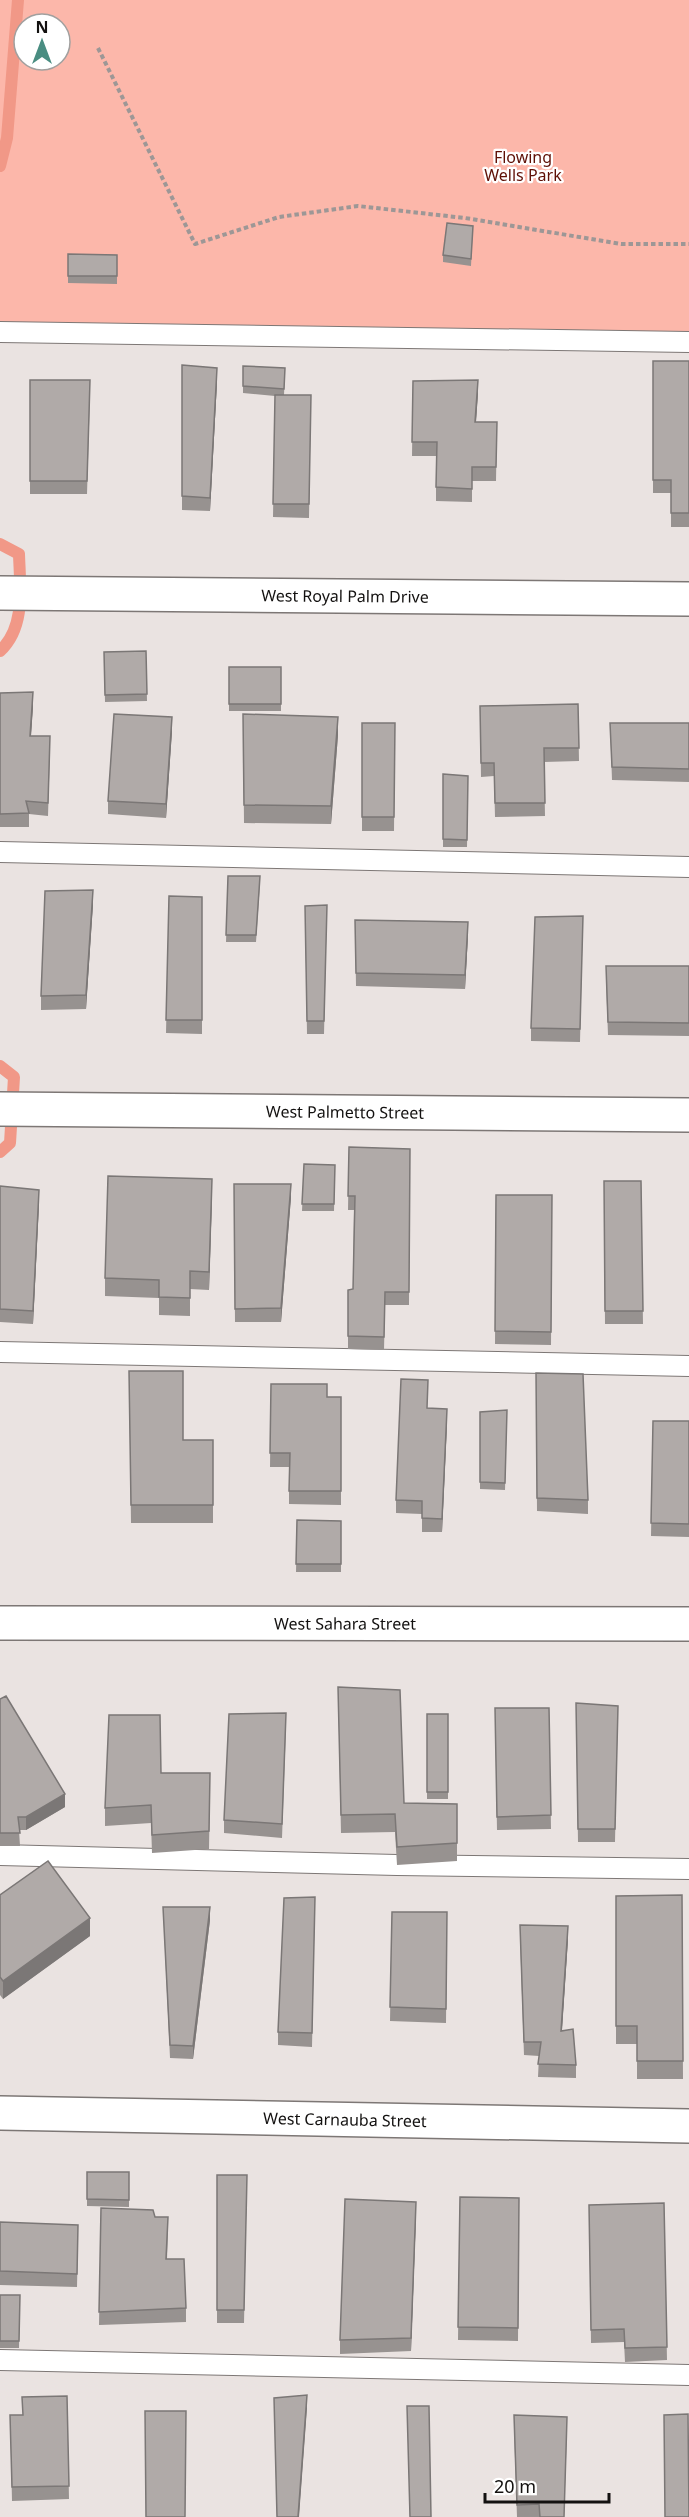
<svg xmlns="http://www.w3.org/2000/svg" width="689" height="2517" viewBox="0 0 689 2517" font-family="'Noto Sans',sans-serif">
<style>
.park{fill:#fcb7aa;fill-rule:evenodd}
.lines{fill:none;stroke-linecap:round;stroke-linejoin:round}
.stream{stroke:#f19887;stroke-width:12}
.service-casing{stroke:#7d7775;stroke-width:22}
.minor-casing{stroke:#7d7775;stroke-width:36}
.path{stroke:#9d9796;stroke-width:4;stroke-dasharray:4.5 3;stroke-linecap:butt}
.service{stroke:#fff;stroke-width:20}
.minor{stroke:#fff;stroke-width:33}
.wall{fill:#979290}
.shaded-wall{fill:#7b7776}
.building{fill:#b0aaa8;stroke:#7b7776;stroke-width:1.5}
.labels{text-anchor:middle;stroke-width:4.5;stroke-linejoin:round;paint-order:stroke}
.park-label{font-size:16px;fill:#5f1006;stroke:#fff}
.street-label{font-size:16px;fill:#131110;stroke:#fff}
</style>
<rect width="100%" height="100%" fill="#eae3e1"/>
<path class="park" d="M0,0H689V333L0,327ZM24,24H60V60H24Z"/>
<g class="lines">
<path class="stream" d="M0,166L7,138L18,0
M0,544L19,554C20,587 26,627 0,651
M0,1066L14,1077L10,1143L0,1152"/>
<g class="service-casing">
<path id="service" d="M0,332L689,342
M0,852L689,867
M0,1352L689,1366
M0,1855L397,1865L689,1869
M0,2360L689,2375"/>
</g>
<g class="minor-casing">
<g id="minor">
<path id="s1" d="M0,593L689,599"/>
<path id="s2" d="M0,1109L689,1115"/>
<path id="s3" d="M0,1623L689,1624"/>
<path id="s4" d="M0,2113L689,2126"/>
</g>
</g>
<path class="path" d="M98,48L195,244L279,217L358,206L465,218L621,244H689"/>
<use href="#service" class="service"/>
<use href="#minor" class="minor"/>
</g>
<path class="wall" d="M473,226L471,266L443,262V255Z
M68,254L117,255V284L68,283Z
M653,361H689V527H671V493H653Z
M182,365L217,382L210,511L182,510Z
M243,366L285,368L284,395H311L309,518L273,517L275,396L243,393Z
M30,380L90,393L87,494H30Z
M413,381L478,393L476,422H497L496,481H472V502L436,501V456H412Z
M146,651L147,701L105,702L104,652Z
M229,667H281V711H229Z
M0,693L33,706L31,736L50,749L48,816L29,814V827H0Z
M578,704L579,761L544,762L545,816L495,817L494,776L481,777L480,706Z
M243,714L338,735L331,824L244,823Z
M362,723H395L394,831H362Z
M610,723H689V782L612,780Z
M172,731L166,818L108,814V801Z
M443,774L468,776L467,847H443Z
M228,876L260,883L256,942H226Z
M169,896L202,897V1034L166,1033Z
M93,904L86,1009L41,1010V996Z
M327,905L324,1034H307L305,906Z
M583,916L580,1042L531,1041V1028Z
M355,920L468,935L465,989L356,986Z
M689,966V1036L608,1035L606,979Z
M349,1147L410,1149L409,1305H385L384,1350L348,1349V1290L353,1289L354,1210H348Z
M304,1164L335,1165L334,1211H302Z
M604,1181H641L643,1324H605Z
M234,1184L291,1197L281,1322H235Z
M0,1186L39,1203L33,1324L0,1322Z
M496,1195H552L551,1345L495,1344Z
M212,1197L209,1290L190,1289V1316L159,1315V1298L105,1296V1278Z
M129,1371L183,1440H213V1523H131Z
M536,1373L588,1500V1514L537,1511Z
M271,1384L327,1397H341V1505L289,1504V1467H270Z
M427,1408L447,1423L442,1532H422V1514L396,1513V1500Z
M507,1410L505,1490L480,1489V1412Z
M653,1421H689V1537L651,1536Z
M297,1520L341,1521V1572H296Z
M338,1687L404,1803L457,1804V1861L397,1865L395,1832L341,1833Z
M0,1699L65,1807L26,1830H19L20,1846H0Z
M576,1703L618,1706L615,1842H578Z
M495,1708H549L551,1829L497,1830Z
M427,1714H448V1799H427Z
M286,1726L282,1838L224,1833V1820Z
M161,1773L210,1791L209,1849L152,1853L151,1823L105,1826V1808Z
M0,1895L90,1936L3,1999L0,1995Z
M682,1895L683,2079H637V2044H616V1896Z
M315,1897L312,2047L278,2045V2032Z
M163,1907L210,1920L193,2059L170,2058Z
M392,1912H447L446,2023L390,2021Z
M520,1938L568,1939L562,2031L576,2065V2078L538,2077L539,2056L524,2055Z
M87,2172H129V2207L87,2206Z
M217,2175H247L244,2323H217Z
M460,2197L519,2198L518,2341L458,2340Z
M664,2203L667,2360L625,2362L624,2342L591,2343L589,2205Z
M101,2208L155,2217L168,2231L167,2259L186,2308V2322L99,2325Z
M416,2215L411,2351L340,2354V2340Z
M0,2222L78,2238L77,2287L0,2285Z
M0,2295H20L19,2348H0Z
M67,2396L69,2499L12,2501L10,2415H22Z
M514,2429L567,2430L564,2517H517Z"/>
<path class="shaded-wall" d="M217,368V382L210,511V498Z
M478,380V393L475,435V422Z
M33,692V706L30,750V736Z
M172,717V731L166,818V804Z
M338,717V735L331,824V806Z
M93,890V904L86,1009V995Z
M468,922V935L465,989V975Z
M212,1179V1197L209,1290V1272Z
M291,1184V1197L281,1322V1308Z
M39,1190V1203L33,1324V1311Z
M447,1409V1423L442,1532V1519Z
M65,1794V1807L26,1830V1817Z
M210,1907V1920L193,2059V2046Z
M90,1918V1936L3,1999V1981Z
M568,1926V1939L561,2044V2031Z
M416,2202V2215L411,2351V2338Z
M307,2395V2408L299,2517H298Z"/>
<path class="building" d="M447,223L473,226L471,259L443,255Z
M68,254L117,255V276H68Z
M653,361H689V513H671V480H653Z
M182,365L217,368L210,498L182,496Z
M243,366L285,368L284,389L243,386Z
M30,380H90L87,481H30Z
M478,380L475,422H497L496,467H472V489L436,487L437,442H412L413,381Z
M275,395H311L309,504H273Z
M146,651L147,694L105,695L104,652Z
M229,667H281V704H229Z
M33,692L30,736H50L48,803L26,801L29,813L0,814V693Z
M578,704L579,748H544L545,803H495L494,763H481L480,706Z
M114,714L172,717L166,804L108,801Z
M243,714L338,717L331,806L244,805Z
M362,723H395L394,817H362Z
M610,723H689V769L612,767Z
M443,774L468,776L467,840L443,839Z
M228,876H260L256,935H226Z
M93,890L86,995L41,996L45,891Z
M169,896L202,897V1020H166Z
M327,905L324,1021H307L305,906Z
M583,916L580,1029L531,1028L535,917Z
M355,920L468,922L465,975L356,973Z
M606,966H689V1023L608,1022Z
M349,1147L410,1149L409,1292H385L384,1337L348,1336V1290L353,1289L355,1196H348Z
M304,1164L335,1165L334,1204H302Z
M108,1176L212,1179L209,1272L190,1271V1298L159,1297V1280L105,1278Z
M604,1181H641L643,1311H605Z
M234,1184H291L281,1308L235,1309Z
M0,1186L39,1190L33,1311L0,1309Z
M496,1195H552L551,1332L495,1331Z
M129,1371H183V1440H213V1505H131Z
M536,1373L583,1374L588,1500L537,1498Z
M401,1379L428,1380L427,1408L447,1409L442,1519L422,1518V1501L396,1500Z
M271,1384H327V1397H341V1491H289L290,1453H270Z
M507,1410L505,1483L480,1482V1412Z
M653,1421H689V1524L651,1523Z
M297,1520L341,1521V1564H296Z
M338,1687L400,1690L404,1803L457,1804V1843L397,1847L395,1814L341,1815Z
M6,1696L65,1794L26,1817H18L20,1833H0V1699Z
M576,1703L618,1706L615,1829H578Z
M495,1708H549L551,1815L497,1817Z
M286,1713L282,1824L224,1820L229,1714Z
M427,1714H448V1792H427Z
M109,1715H160L161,1773H210L209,1831L152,1835L151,1805L105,1808Z
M48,1861L90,1918L3,1981L0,1977V1895Z
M682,1895L683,2061H637V2026H616V1896Z
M315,1897L312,2033L278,2032L284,1898Z
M163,1907H210L193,2046L170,2045Z
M392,1912H447L446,2009L390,2007Z
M520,1925L568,1926L561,2031L573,2029L576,2065L538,2064L541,2042H524Z
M87,2172H129V2200L87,2199Z
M217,2175H247L244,2310H217Z
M460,2197L519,2198L518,2328L458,2327Z
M345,2199L416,2202L411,2338L340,2340Z
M664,2203L667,2347L625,2348L624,2329L591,2330L589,2205Z
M101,2208L153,2210L155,2217H168L166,2259H184L186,2308L99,2312Z
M0,2222L78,2225L77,2274L0,2271Z
M0,2295H20L19,2341H0Z
M307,2395L298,2517H277L274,2398Z
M67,2396L69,2486L12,2487L10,2415H23L22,2397Z
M407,2406H429L431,2517H410Z
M145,2411H186L185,2517H146Z
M688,2414L689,2517H665L664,2415Z
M514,2415L567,2417L564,2517H540L539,2504L517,2505Z"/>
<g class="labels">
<g class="park-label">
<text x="523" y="163">Flowing<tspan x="523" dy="18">Wells Park</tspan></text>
</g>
<g class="street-label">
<text dy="6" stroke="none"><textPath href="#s1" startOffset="345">West Royal Palm Drive</textPath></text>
<text dy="6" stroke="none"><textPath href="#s2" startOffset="345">West Palmetto Street</textPath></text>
<text dy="6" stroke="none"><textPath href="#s3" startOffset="345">West Sahara Street</textPath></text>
<text dy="6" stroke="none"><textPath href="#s4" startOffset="345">West Carnauba Street</textPath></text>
</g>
</g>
<g transform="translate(42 42)"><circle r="28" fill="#ffffff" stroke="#a1a09f" stroke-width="1.5"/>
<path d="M0-4.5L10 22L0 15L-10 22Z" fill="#498d81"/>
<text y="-9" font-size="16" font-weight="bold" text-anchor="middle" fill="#131110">N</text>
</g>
<path d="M485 2493v9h124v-9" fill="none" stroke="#131110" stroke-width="3"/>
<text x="494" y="2493" font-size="18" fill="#131110" stroke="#ffffff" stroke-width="4.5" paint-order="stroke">20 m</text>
</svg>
